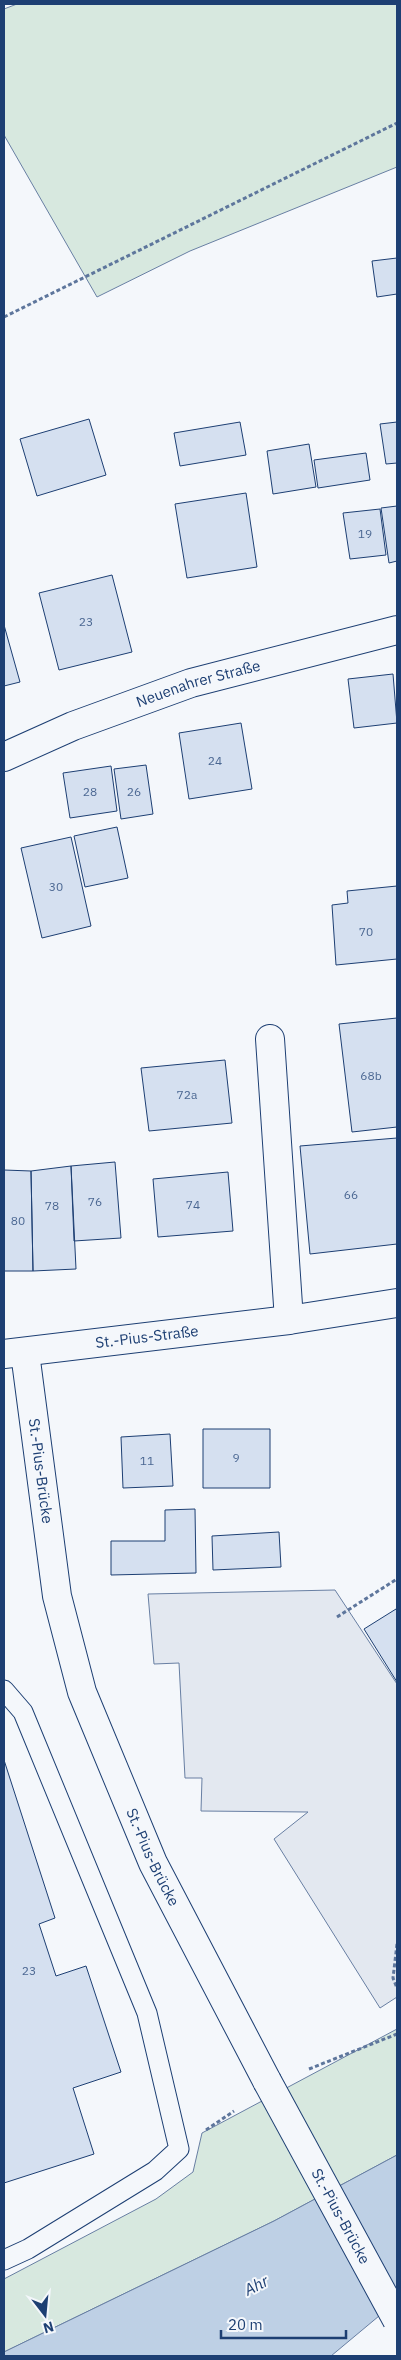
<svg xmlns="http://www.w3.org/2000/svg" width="401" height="2360" viewBox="0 0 401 2360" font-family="'IBM Plex Sans',sans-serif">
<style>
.green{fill:#d7e8df;stroke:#687fa3}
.parking{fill:#e3e8f0;stroke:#687fa3}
.water{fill:#bed0e5;stroke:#687fa3}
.building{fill:#d5e0f0;stroke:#1d3f73}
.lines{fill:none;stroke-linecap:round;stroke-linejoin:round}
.lane-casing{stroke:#1d3f73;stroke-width:21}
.street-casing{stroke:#1d3f73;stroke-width:30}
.path{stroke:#5e769c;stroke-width:3;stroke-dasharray:4 2.5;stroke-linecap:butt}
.lane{stroke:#f4f7fb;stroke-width:19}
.street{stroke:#f4f7fb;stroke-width:28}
.street-bridge-casing{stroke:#1d3f73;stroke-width:30;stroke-linecap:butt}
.street-bridge{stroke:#f4f7fb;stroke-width:28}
.labels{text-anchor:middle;stroke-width:4;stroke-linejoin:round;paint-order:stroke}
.number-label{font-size:12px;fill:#4b6792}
.street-label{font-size:15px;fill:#1d3f73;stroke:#f4f7fb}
.water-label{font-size:16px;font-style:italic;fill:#1d3f73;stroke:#f4f7fb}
</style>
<rect width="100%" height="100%" fill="#f4f7fb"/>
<path class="green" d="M17,4H397V167L190,251L97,297L4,135V9Z
M397,2029V2155L274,2221L4,2352V2279L156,2199L193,2172L202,2133Z"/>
<path class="parking" d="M335,1590L397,1684V1997L380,2008L274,1839L308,1812L201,1811L202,1778H185L179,1663L154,1664L148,1594Z"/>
<path class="water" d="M397,2155V2301L331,2356H4V2352L274,2221Z"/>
<path class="building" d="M397,258V294L377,297L372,261Z
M89,419L106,475L37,496L20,439Z
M240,422L246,455L180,466L174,433Z
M397,422V463L386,464L380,424Z
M309,444L316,487L273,494L267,451Z
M366,453L370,480L318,488L314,460Z
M246,493L257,567L187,578L175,504Z
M397,506V561L389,563L381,508Z
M380,509L386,555L350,559L343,513Z
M112,575L132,652L59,670L39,593Z
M4,625L20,682L4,686Z
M393,674L397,723L354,728L348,679Z
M241,723L252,789L189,799L179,733Z
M146,765L153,814L121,819L114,769Z
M111,766L117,811L70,818L63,773Z
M117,827L128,878L85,887L74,836Z
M71,837L91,926L42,938L21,848Z
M397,886V959L336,965L332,905L348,903L347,891Z
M397,1018V1127L352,1132L339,1024Z
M225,1060L232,1123L149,1131L141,1068Z
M397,1138V1244L310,1254L300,1146Z
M115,1162L121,1238L74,1241L71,1166Z
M71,1166L76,1269L33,1271L31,1171Z
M4,1170L31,1171L33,1271H4Z
M228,1172L233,1231L158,1237L153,1179Z
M203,1429H270V1488H203Z
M170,1434L173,1486L123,1488L121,1437Z
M195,1509L196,1573L111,1575V1541H165V1510Z
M279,1532L281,1567L213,1570L212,1536Z
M396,1609L397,1611V1682L364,1629Z
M4,1760L55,1918L39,1924L56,1976L86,1966L121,2072L73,2088L94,2154L4,2183Z"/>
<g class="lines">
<g class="lane-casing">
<path id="lane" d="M4,1690L23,1712L147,2013L179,2149L155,2171L28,2249L4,2260"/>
</g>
<g class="street-casing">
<g id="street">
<path id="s1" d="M4,757L73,726L191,683L397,630"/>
<path d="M270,1039L289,1320"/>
<path id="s2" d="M25,1353L57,1596L82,1692L153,1863L267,2081"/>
<path id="s3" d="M4,1354L289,1320L397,1303"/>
</g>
</g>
<path class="path" d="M4,317L397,123
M337,1617L397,1579
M397,1944L393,1978L397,1988
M309,2069L397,2034
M206,2130L234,2111"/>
<use href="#lane" class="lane"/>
<use href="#street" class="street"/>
<g class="street-bridge-casing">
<g id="street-bridge">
<path id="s4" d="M267,2081L397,2320"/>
</g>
</g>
<use href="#street-bridge" class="street-bridge"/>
</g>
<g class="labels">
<g class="number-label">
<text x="365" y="538">19</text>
<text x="86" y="626">23</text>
<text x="215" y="765">24</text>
<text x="90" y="796">28</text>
<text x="134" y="796">26</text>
<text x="56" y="891">30</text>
<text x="366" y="936">70</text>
<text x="371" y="1080">68b</text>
<text x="187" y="1099">72a</text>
<text x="351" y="1199">66</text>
<text x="95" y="1206">76</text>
<text x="193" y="1209">74</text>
<text x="52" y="1210">78</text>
<text x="18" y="1225">80</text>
<text x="236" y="1462">9</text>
<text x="147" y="1465">11</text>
<text x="29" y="1975">23</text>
</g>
<g class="street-label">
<text dy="5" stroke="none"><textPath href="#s1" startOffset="208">Neuenahrer Straße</textPath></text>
<text dy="5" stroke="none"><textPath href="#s3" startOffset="144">St.-Pius-Straße</textPath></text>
<text dy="5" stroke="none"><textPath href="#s2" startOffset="119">St.-Pius-Brücke</textPath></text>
<text dy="5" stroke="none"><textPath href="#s2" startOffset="524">St.-Pius-Brücke</textPath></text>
<text dy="5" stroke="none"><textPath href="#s4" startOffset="154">St.-Pius-Brücke</textPath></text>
</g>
<g class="water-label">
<text transform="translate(256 2285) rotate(-27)" y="6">Ahr</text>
</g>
</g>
<rect width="401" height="2360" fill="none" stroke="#1d3f73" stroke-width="10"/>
<g transform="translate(45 2315) rotate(164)" stroke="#f4f7fb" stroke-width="4" paint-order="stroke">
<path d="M0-4L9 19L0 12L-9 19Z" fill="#1d3f73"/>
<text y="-8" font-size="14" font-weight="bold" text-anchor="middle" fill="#1d3f73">N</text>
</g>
<path d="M221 2330v8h125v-8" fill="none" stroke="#1d3f73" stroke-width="2.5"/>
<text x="228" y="2330" font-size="15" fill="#1d3f73" stroke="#f4f7fb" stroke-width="4" paint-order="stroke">20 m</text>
</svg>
